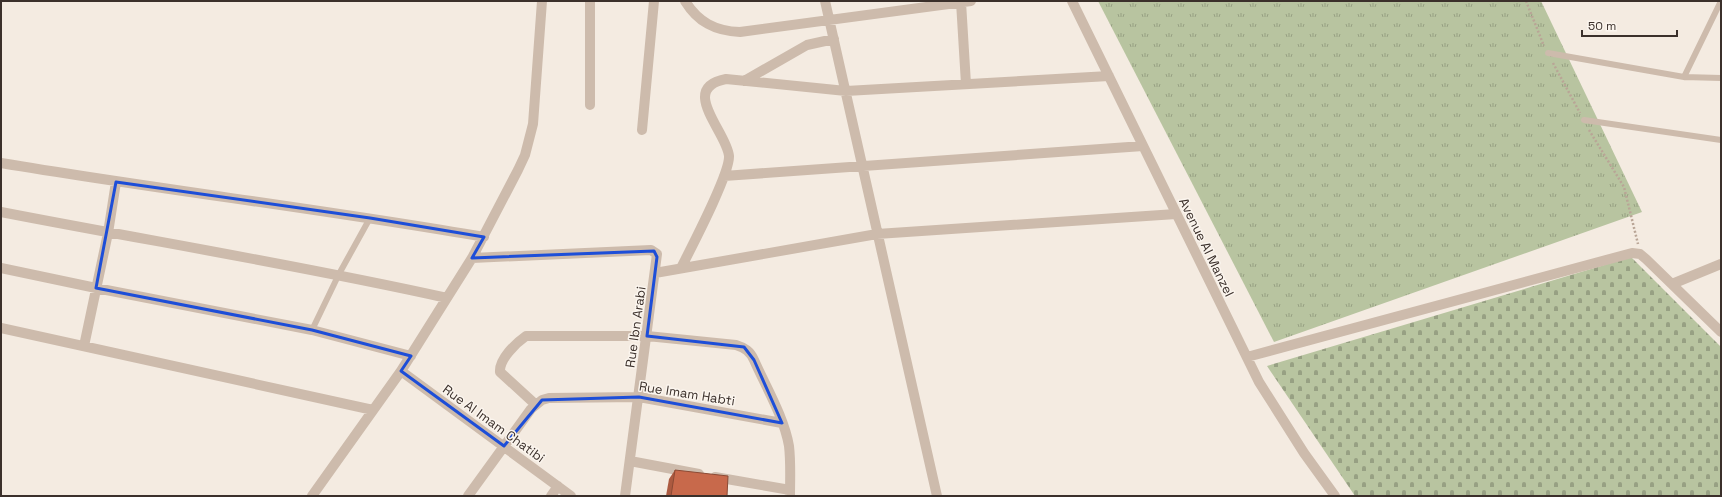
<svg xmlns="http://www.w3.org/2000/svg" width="1722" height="497" viewBox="0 0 1722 497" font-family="'Space Grotesk',sans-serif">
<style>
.grass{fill:url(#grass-tufts)}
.cemetery{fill:url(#cemetery-stones)}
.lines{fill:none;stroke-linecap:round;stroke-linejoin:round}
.path{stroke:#b9a596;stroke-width:2.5;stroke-dasharray:2 2;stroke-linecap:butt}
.service{stroke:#cdbbac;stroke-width:6}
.minor{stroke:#cdbbac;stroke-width:10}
.wall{fill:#ac5a40}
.building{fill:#c8694b;stroke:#8c4a34}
.marked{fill:none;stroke:#1d4ed8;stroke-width:3;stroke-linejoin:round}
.labels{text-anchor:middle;stroke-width:3;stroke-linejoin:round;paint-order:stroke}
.street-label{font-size:13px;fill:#3b302b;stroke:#fbf5ee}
</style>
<defs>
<pattern id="grass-tufts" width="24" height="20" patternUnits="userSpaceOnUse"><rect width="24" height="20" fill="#b8c4a0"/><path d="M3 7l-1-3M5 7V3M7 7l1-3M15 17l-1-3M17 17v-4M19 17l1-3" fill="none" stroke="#97a083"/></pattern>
<pattern id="cemetery-stones" width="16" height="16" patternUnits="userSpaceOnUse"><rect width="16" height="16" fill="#b8c4a0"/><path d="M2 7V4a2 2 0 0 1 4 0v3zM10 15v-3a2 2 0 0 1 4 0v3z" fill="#97a083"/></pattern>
</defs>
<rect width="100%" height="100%" fill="#f4ebe1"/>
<path class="grass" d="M1098,1H1541L1642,212L1274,342Z"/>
<path class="cemetery" d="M1631,257L1721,347V496H1355L1267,366Z"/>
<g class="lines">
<path class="path" d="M1526,1L1544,46
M1553,63L1580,113
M1589,130L1624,187L1638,244"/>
<path class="service" d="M1548,53L1684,77L1721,78
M1684,77L1721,1
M1584,120L1721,140
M312,330L339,274L370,218"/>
<path class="minor" d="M685,1C698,22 715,31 740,32L971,1
M825,1L937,496
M1072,1L1259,382L1304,453L1335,496
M961,2L966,84
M744,81L807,45L834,39
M590,105V1
M642,130L654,1
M1,163C162,190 323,209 484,237
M724,176L1143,146
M1,212C150,241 299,265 447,298
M472,258L651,250L657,254L625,496
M1,268L96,288L312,330L411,356
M681,268C691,248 730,174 729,156C727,132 678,88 726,79L846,91L1109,76
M655,273L877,234L1176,214
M1672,284L1721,264
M1,328L373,410
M84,346L108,233L116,182
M1247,357L1632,253L1640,254L1646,259L1721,332
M401,371L571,496
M535,404L500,372C499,359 516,343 526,336H647L736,345C745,348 750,351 754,360C766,387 784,417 789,446C791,463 790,479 790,496
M630,461L699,474
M715,477L790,490
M312,496L401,371L472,258L518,170L525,155L533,124L542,1
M468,496L531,409L542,400L549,398L639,397L782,423
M551,496L558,486"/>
</g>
<path class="wall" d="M675,470L727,496H666L669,479Z"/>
<path class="building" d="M675,470L728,476L727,496H671Z"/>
<path class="marked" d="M116,182L370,218L484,237L472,258L654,251L657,257L647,336L744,347L754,360L782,423L639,397L542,400L504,446L401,371L411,356L312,330L96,288Z"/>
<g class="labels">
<g class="street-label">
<text transform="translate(1207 247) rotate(64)" y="5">Avenue Al Manzel</text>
<text transform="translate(635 327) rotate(-82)" y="5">Rue Ibn Arabi</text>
<text transform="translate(687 393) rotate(9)" y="5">Rue Imam Habti</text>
<text transform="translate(494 423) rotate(36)" y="5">Rue Al Imam Chatibi</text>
</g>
</g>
<rect width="1722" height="497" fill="none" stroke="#3b302b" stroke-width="4"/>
<path d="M1582 30v6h95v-6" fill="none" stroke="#3b302b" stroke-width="2"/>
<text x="1588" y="30" font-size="12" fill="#3b302b" stroke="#fbf5ee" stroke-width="3" paint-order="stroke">50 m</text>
</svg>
